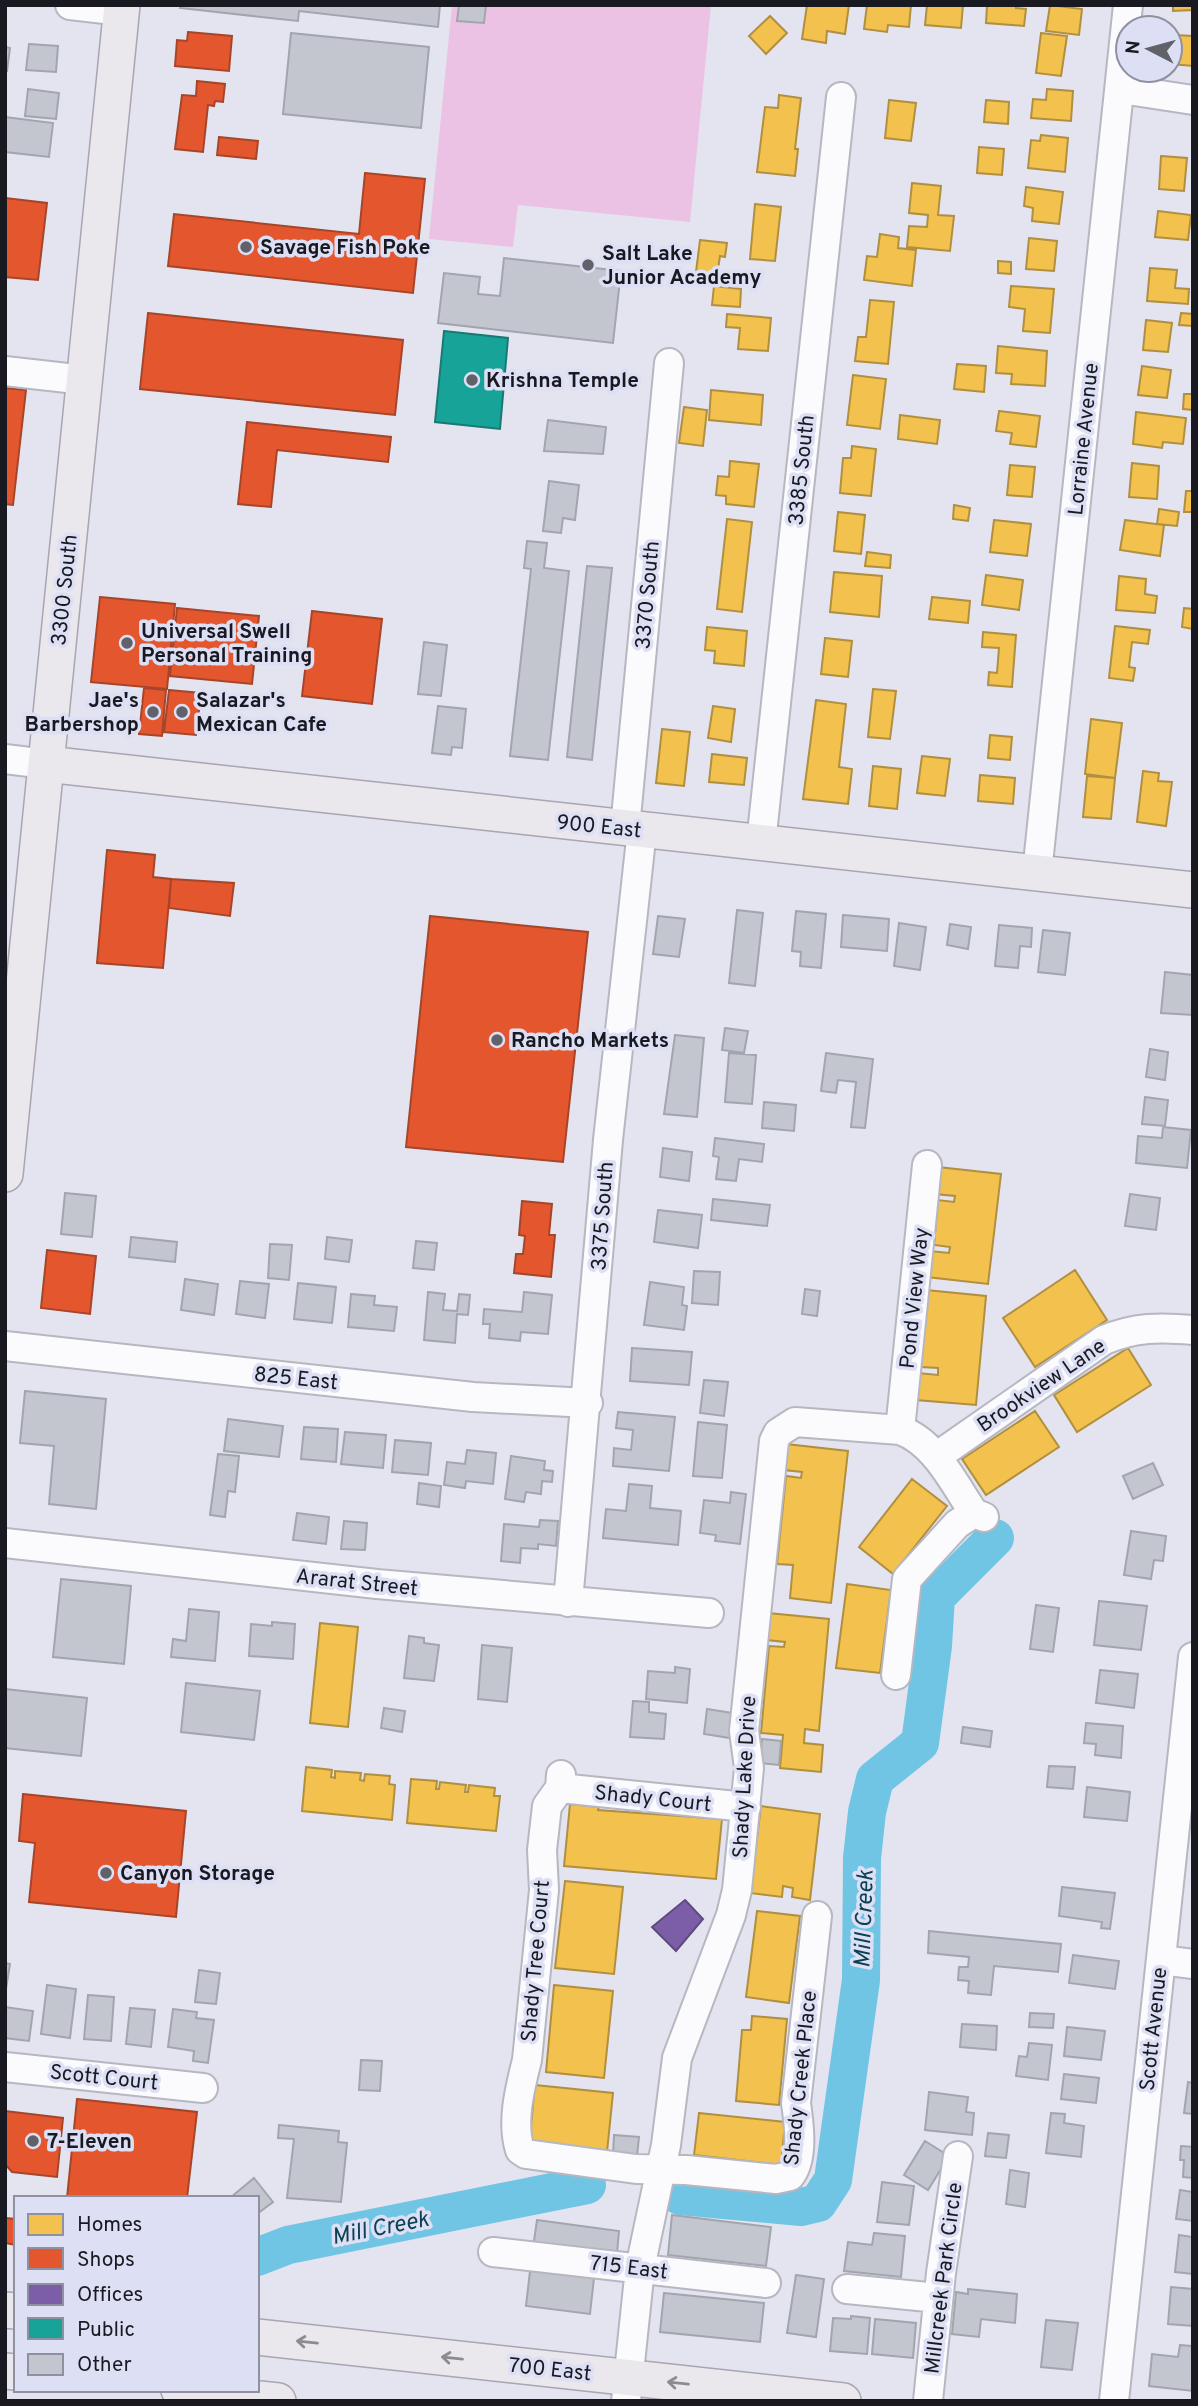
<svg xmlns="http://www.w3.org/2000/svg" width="1198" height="2406" viewBox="0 0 1198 2406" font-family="Overpass,sans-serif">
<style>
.green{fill:#ecc2e4}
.homes{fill:#f2c14e;stroke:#b18f40;stroke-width:2}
.shops{fill:#e4572e;stroke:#a7452a;stroke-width:2}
.offices{fill:#7b5ea7;stroke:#5e4a7f;stroke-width:2}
.public{fill:#17a398;stroke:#187a74;stroke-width:2}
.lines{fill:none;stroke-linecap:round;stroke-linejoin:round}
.river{stroke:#70c4e4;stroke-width:38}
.building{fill:#c3c6cf;stroke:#a2a5ad;stroke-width:2}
.minor-casing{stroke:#b6b7c0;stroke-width:32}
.major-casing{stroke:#a9a5b2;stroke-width:38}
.minor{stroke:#fbfbfd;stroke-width:28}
.major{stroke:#eae7ed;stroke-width:35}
.oneway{stroke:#8c8b91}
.poi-dot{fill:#606169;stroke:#dddff5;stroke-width:2.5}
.labels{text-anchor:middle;stroke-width:7;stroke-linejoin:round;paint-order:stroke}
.poi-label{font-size:21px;font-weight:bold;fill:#191a21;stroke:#dddff5;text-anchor:start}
.street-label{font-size:21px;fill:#191a21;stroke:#dddff5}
.water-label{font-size:23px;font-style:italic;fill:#0c4151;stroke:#dddff5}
</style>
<rect width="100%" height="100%" fill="#e3e4ef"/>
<path class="green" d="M452,5H711L690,222L518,205L513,247L429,239Z"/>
<path class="homes" d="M807,5H849L845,34L827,31L826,43L802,39Z
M867,5H911L909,27L888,25L887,32L864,29Z
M927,5H963L961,28L925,25Z
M987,5H1016V8L1026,9L1024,26L986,23Z
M1050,5L1082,9L1079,35L1046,31Z
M1173,5H1193V10L1173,11Z
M770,16L787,33L766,54L749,36Z
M1041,33L1067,36L1061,76L1036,73Z
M1174,35L1193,36V66L1171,64Z
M1047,89L1073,91L1071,121L1031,118L1033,99L1046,100Z
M779,95L801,98L795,149H798L795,176L757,172L765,107L778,108Z
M889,100L916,103L911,141L885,138Z
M986,100L1009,102L1008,124L984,122Z
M1041,135L1068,138L1065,172L1028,168L1031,140L1040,141Z
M979,147L1004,149L1002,175L977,173Z
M1161,156L1187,158L1184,191L1159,189Z
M912,183L941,186L938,215L954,216L950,251L907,247L909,226L927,227L928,215L909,213Z
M1026,187L1063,192L1059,224L1032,221L1033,208L1024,206Z
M755,204L781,207L775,261L750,259Z
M1158,211L1191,215L1188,240L1155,237Z
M880,234L899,237L898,248L916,250L912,286L864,280L867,256L877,257Z
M1029,238L1057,241L1054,271L1026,269Z
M700,240L727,243L725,257L720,256L716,282L695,280Z
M998,261L1011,262V274L998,273Z
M1150,268L1177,270L1175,288L1189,289L1188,304L1147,301Z
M714,286L741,289L740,307L712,305Z
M1011,286L1054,289L1050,333L1023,331L1025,309L1009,307Z
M870,300L894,302L888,364L855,361L858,337H866Z
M1181,313L1193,314V326L1179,325Z
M727,314L771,318L768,351L738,349L740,328L726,327Z
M1146,320L1172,323L1168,352L1143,350Z
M998,346L1047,351L1045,386L1011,384L1012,374L996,373Z
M957,364L986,366L984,392L954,389Z
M1142,366L1171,370L1167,398L1138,395Z
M853,375L886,379L880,429L847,425Z
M711,390L763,395L761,425L709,420Z
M1184,394H1193V410L1183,409Z
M684,407L707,410L703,446L679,443Z
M999,411L1040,416L1036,447L1010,444L1012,433L996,431Z
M1136,412L1186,418L1183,444L1163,442L1162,448L1133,444Z
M900,415L940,420L937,444L898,439Z
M852,446L876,449L871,496L840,493L843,458H851Z
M730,461L759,464L754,507L726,504V496L716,495L718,476L729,477Z
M1132,463L1159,466L1157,499L1129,497Z
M1010,465L1035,467L1032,497L1007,495Z
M1186,491H1193V512H1184Z
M954,505L970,508L968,521L953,519Z
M1159,509L1179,512L1177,526L1157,524Z
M838,512L865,515L861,554L834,551Z
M727,519L752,522L742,612L717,609Z
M994,520L1031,524L1027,556L990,552Z
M1125,520L1164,525L1160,556L1120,550Z
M867,552L891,555L890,568L865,566Z
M834,572L882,576L879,617L830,612Z
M986,575L1023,580L1019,610L982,605Z
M1119,576L1146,579L1145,594L1157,596L1155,613L1116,610Z
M932,597L970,601L968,623L929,619Z
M1184,608L1193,609V629L1182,627Z
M1115,626L1150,630L1148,644L1132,642L1129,667L1135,668L1133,681L1109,678Z
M707,627L747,631L744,666L714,663L715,651L705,650Z
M983,632L1016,635L1012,687L988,685L989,672L997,673L999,648L982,647Z
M825,638L852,641L848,677L821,674Z
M873,689L896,691L890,739L868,737Z
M816,700L846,704L839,767L852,769L848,804L803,799Z
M713,706L735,709L731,742L708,738Z
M1091,719L1122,723L1115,778L1085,774Z
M662,729L690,732L684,786L656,783Z
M990,735L1012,737L1010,760L988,758Z
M712,754L747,758L744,785L709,782Z
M922,756L950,759L945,796L917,793Z
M873,766L901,769L897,809L869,806Z
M1143,771L1159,773L1158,781L1172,782L1166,826L1137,822Z
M980,775L1015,778L1013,804L978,801Z
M1087,776L1115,778L1111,819L1083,817Z
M938,1167L1001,1174L988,1284L927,1277L930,1251L949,1253L950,1247L934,1245L938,1200L954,1202L955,1196L935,1194Z
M1075,1270L1107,1320L1035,1367L1003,1318Z
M926,1290L986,1296L976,1405L916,1400L918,1373L938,1375V1368L921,1367Z
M1128,1348L1151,1385L1077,1432L1054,1395Z
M1035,1411L1059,1447L986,1495L962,1459Z
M786,1444L848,1451L831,1603L790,1598L793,1565L777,1564L786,1476L801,1478L802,1472L784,1470Z
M912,1479L947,1506L893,1574L859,1547Z
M847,1584L891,1590L880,1673L836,1668Z
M768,1613L829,1619L819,1731L805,1729L804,1743L823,1745L821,1772L780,1768L783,1735L761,1733L769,1646L784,1647L785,1642L766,1640Z
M320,1623L358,1627L348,1727L310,1723Z
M306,1767L332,1770L331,1777L335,1778V1771L361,1773L360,1780L364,1781L365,1774L390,1776L389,1784L395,1785L392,1820L302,1811Z
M411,1779L437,1781L436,1789H439L440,1782L466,1785L465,1792H468L469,1785L495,1788L494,1796H500L496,1831L407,1823Z
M570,1804L599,1807L598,1810L722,1819L716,1879L564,1866Z
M761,1806L820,1814L810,1900L792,1897L793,1888L783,1886L782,1897L750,1893Z
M565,1881L623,1887L614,1974L555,1968Z
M757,1911L800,1916L789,2003L746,1997Z
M554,1985L613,1991L604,2078L546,2072Z
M752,2016L787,2019L779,2105L736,2101L742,2030H751Z
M535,2085L613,2093L607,2152L529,2145Z
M699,2113L785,2122L781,2165L694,2155Z"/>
<path class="shops" d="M188,32L232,36L229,71L175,66L177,40L187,41Z
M197,81L225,84L223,102L215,101L214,106L208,105L203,152L175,149L182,95L196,96Z
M219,137L258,141L256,159L217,155Z
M365,173L425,179L413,293L168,266L174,214L359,234Z
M5,198L47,203L38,280L5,277Z
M148,313L403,340L395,415L140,389Z
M5,388L26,390L13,505L5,504Z
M247,422L391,437L388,462L277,450L271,507L238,504Z
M100,597L175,604L167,689L91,682Z
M177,608L259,616L252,684L170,676Z
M312,611L382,619L372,704L302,696Z
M144,688L166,690L162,736L139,734Z
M169,690L201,693L196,735L164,732Z
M107,850L155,855L153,877L171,879L163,968L97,963Z
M171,879L234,883L230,916L169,908Z
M430,916L588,932L563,1162L406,1147Z
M522,1201L552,1204L549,1235H555L551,1277L514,1273L516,1254H523L525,1236L519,1235Z
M47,1250L96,1256L90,1314L41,1308Z
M23,1794L186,1811L176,1917L29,1902L35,1843L19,1841Z
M77,2099L197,2112L187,2198H67Z
M5,2111L63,2118L57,2177L12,2172L5,2164Z
M5,2218L16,2219V2245L5,2243Z"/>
<path class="offices" d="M685,1900L703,1919L676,1951L652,1927Z"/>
<path class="public" d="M444,331L508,338L500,429L435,422Z"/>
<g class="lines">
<path class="river" d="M680,2196L801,2207L818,2203L833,2180L861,1980L862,1858L867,1812L875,1779L920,1743L933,1646L936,1597L995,1538
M257,2257L288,2245L587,2185"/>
</g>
<path class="building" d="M181,5H440L438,27L299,11L298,21L180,8Z
M459,5H486L484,23L457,21Z
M291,33L429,47L421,128L283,114Z
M29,44L58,46L56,72L26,70Z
M5,47L10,48L7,71H5Z
M28,89L59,93L56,119L25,116Z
M5,117L53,123L49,157L5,152Z
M504,258L621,271L613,343L438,323L444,273L480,277L478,294L500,296Z
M548,420L606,427L603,454L544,451Z
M549,481L579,485L575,520L563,518L561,533L543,531Z
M527,541L547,543L544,568L569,571L548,760L510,756L531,569L524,568Z
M587,566L612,568L592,760L567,757Z
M424,642L447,645L441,696L418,694Z
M438,706L466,709L462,748L452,747L451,755L432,753Z
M737,910L763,913L755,986L729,983Z
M796,911L826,914L821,968L800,966L801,952L792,951Z
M843,915L889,919L887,951L841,947Z
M658,916L685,919L679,957L653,954Z
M899,923L926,927L920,970L894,966Z
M950,924L971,927L968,949L947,945Z
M999,925L1032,928L1031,947L1020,946L1018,968L995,966Z
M1043,930L1070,933L1065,975L1038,972Z
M1165,972L1193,975V1015L1161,1013Z
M725,1028L748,1031L744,1053L722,1050Z
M675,1035L704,1038L697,1117L664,1114Z
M1150,1049L1168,1052L1165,1080L1146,1077Z
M729,1053L756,1055L752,1104L725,1102Z
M826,1053L873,1059L865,1128L851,1127L856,1082L838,1080L836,1093L821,1091Z
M1145,1097L1168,1100L1165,1126L1142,1124Z
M764,1102L796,1105L794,1131L762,1128Z
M1163,1127L1191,1130L1187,1168L1136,1163L1138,1136L1162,1138Z
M715,1138L764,1144L762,1162L739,1159L736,1181L716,1179L719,1157L713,1156Z
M663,1148L692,1152L689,1181L660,1177Z
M65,1193L96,1196L92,1237L61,1234Z
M1130,1194L1160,1198L1156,1230L1125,1226Z
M713,1199L770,1205L767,1226L711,1220Z
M658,1210L702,1215L698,1248L654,1242Z
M131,1237L177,1242L175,1262L129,1257Z
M327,1237L352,1240L349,1262L325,1259Z
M416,1241L437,1243L434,1270L413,1268Z
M270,1244L292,1245L289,1280L268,1278Z
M694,1271L720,1272L718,1305L692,1303Z
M185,1279L218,1284L214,1315L181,1310Z
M240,1281L269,1284L265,1318L236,1314Z
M650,1282L684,1287L682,1305L687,1306L684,1330L644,1325Z
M298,1283L336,1287L332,1323L294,1319Z
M805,1289L820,1291L817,1316L802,1314Z
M428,1292L445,1294L443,1310L457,1311L459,1294L470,1295L468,1315L457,1314L455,1343L424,1340Z
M524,1292L552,1295L548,1334L521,1332L520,1341L489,1338L490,1324H483L484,1309L522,1312Z
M351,1294L375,1296L374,1305L397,1307L394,1331L348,1327Z
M632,1348L692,1352L689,1385L630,1381Z
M704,1380L728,1382L724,1416L700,1413Z
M25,1391L106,1399L96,1509L49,1504L54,1446L20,1443Z
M618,1412L675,1417L669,1471L613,1466L614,1448L631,1450L633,1430L616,1428Z
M228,1419L283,1426L279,1457L224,1451Z
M698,1422L727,1425L722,1478L693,1476Z
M304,1427L338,1429L336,1462L301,1459Z
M345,1432L386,1435L383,1468L341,1464Z
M395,1440L431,1443L428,1475L392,1472Z
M467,1450L496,1453L493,1484L466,1481L465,1488L444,1485L447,1462L465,1464Z
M218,1454L239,1456L235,1492L228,1491L225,1517L210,1515Z
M511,1456L545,1461L544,1470L553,1471L552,1482L542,1481L541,1494L526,1492L524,1502L505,1499Z
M1153,1463L1163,1485L1133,1499L1123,1476Z
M419,1483L441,1486L439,1507L417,1504Z
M629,1484L652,1486L650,1508L681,1511L678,1545L603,1538L606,1509L626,1511Z
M731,1492L746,1494L740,1544L715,1541L716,1535L700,1533L704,1500L730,1503Z
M297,1513L329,1517L326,1544L293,1540Z
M540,1520L558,1521L556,1546L538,1544V1549L521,1548L520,1563L501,1561L504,1524L539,1527Z
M344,1521L367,1523L365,1550L341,1549Z
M1131,1531L1166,1536L1163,1561L1154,1560L1151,1579L1124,1575Z
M61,1579L131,1586L124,1664L53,1657Z
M1099,1601L1147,1606L1141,1650L1094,1645Z
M1036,1605L1059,1608L1053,1652L1030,1649Z
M189,1609L219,1612L215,1661L171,1657L173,1639L186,1641Z
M272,1622L295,1624L293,1659L249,1656L251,1624L272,1626Z
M409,1636L424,1638V1643L439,1645L434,1681L404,1678Z
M482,1645L512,1648L507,1702L478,1699Z
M675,1667L690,1669L687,1703L646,1699L648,1671L675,1673Z
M1100,1670L1138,1674L1134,1708L1096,1703Z
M186,1683L260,1691L254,1740L181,1732Z
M5,1689L87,1698L81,1756L5,1748Z
M633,1701L649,1702V1712L666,1714L664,1739L630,1737Z
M384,1708L405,1711L402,1732L381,1728Z
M707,1709L733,1713L730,1738L704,1734Z
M1086,1723L1123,1726L1121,1758L1095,1755L1096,1744L1084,1743Z
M963,1727L992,1731L990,1747L961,1743Z
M762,1739L781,1741L779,1765L760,1763Z
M1049,1766L1075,1767L1073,1789L1047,1787Z
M1087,1787L1130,1792L1127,1821L1084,1817Z
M1062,1887L1115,1893L1110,1929L1101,1928L1102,1922L1059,1916Z
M929,1931L1061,1944L1058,1972L994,1966L991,1995L968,1993L969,1981L958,1980L959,1967H968L969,1957L928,1953Z
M1073,1955L1119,1961L1115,1989L1069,1983Z
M5,1963L10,1964L6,1989H5Z
M199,1970L220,1973L216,2004L195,2002Z
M47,1985L76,1989L70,2038L41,2034Z
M88,1995L114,1997L111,2041L84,2039Z
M5,2007L33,2011L29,2041L5,2038Z
M130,2008L155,2010L151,2047L126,2044Z
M173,2009L197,2012L196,2018L214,2020L208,2063L193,2061L194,2051L168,2047Z
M1030,2013L1054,2014L1053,2028L1029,2027Z
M962,2024L997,2026L996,2050L960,2047Z
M1067,2027L1105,2031L1101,2060L1064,2056Z
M1029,2043L1052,2045L1048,2080L1016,2076L1019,2056L1027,2057Z
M361,2060L382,2061L380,2091L359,2090Z
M1064,2074L1099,2078L1096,2103L1061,2099Z
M1188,2082L1193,2083V2114L1184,2113Z
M929,2092L968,2097L966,2112L974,2113L972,2135L925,2130Z
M1051,2113L1065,2114L1064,2123L1084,2126L1081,2157L1046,2153Z
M279,2125L339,2131L338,2142L347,2143L341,2202L287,2198L294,2139L278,2138Z
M988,2133L1009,2135L1006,2158L985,2156Z
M614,2135L639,2137L637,2156L613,2155Z
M925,2141L949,2156L928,2190L904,2175Z
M1181,2146L1193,2147V2178L1183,2177L1184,2160H1180Z
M1010,2170L1029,2173L1025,2207L1006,2204Z
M254,2178L273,2202L257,2214V2198H230Z
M882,2182L914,2186L909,2225L877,2222Z
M1180,2190L1193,2192V2221L1176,2219Z
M672,2215L771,2227L766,2266L668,2255Z
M537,2220L619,2231L617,2253L550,2244L549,2250L533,2248Z
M874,2233L905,2236L901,2277L844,2271L848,2242L872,2245Z
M1179,2235L1193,2237V2274L1175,2272Z
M530,2271L594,2278L590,2314L526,2306Z
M796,2275L824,2279L816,2337L787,2333Z
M1171,2287L1193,2289V2326L1168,2324Z
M968,2289L1017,2294L1015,2323L981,2319L979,2337L952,2334L956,2292L968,2294Z
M664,2293L764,2303L760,2342L660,2332Z
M851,2316L870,2318L867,2354L830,2351L833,2318L851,2319Z
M875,2319L916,2323L913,2358L872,2354Z
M1046,2320L1078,2323L1072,2370L1041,2367Z
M1180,2345L1191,2346L1193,2351V2391L1149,2386L1152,2354L1178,2357Z"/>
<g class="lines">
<g class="minor-casing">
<path id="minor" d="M70,5L122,11
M1121,89L1193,100
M5,371L85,380
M5,759L46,764
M625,828L669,363
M761,843L841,97
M1037,873L1128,5
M5,1346L473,1397L588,1403
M900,1430L927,1165
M936,1457L1104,1340C1135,1327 1160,1327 1193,1330
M5,1543L377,1584L709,1613
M568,1602L608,1140L642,830
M896,1675L907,1579L957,1524L974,1513
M561,1775L560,1788L547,1806L542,1850L544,1890L527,2060C520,2088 511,2122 520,2150L526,2154L636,2169L686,2170L776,2179L790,2176C804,2159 799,2124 796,2103L817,1916
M560,1788L746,1807
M1161,1960L1193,1964
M5,2067L203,2088
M493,2252L766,2283
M847,2289L938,2298
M626,2401L640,2268L666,2145L677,2058L731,1915L737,1890L749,1768L744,1731L774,1441L778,1433L795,1422L900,1430C935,1442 954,1484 974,1513L984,1517
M928,2401L941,2273L958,2156
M1114,2401L1193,1657"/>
</g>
<g class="major-casing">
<path id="major" d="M46,764L1193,890
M5,1174L122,5
M5,2310L16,2311
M257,2337L843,2401
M5,2371L16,2372
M179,2390L278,2401"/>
</g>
<use href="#minor" class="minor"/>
<use href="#major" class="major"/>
</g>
<defs><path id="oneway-shaft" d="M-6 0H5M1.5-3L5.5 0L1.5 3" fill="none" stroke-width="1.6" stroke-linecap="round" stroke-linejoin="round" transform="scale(1.75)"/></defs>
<g class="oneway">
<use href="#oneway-shaft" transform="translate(307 2342) rotate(-174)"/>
<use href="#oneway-shaft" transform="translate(452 2358) rotate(-174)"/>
<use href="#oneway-shaft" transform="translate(678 2383) rotate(-174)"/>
</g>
<g class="poi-dot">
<circle cx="246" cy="247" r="7"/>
<circle cx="588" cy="265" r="7"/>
<circle cx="472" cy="380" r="7"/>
<circle cx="127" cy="643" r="7"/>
<circle cx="153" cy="712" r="7"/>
<circle cx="182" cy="712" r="7"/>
<circle cx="497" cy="1040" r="7"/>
<circle cx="106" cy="1873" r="7"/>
<circle cx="33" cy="2141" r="7"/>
</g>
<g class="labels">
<g class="poi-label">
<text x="260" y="254">Savage Fish Poke</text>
<text x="602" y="260">Salt Lake<tspan x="602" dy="24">Junior Academy</tspan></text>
<text x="486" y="387">Krishna Temple</text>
<text x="141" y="638">Universal Swell<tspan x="141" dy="24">Personal Training</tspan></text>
<text x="139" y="707" text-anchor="end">Jae's<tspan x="139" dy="24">Barbershop</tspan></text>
<text x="196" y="707">Salazar's<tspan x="196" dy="24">Mexican Cafe</tspan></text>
<text x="511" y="1047">Rancho Markets</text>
<text x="120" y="1880">Canyon Storage</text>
<text x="47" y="2148">7-Eleven</text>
</g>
<g class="street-label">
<text transform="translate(1083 439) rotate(-84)" y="7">Lorraine Avenue</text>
<text transform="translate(801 470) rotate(-84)" y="7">3385 South</text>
<text transform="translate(64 590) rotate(-84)" y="7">3300 South</text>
<text transform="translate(647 595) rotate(-85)" y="7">3370 South</text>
<text transform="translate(599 826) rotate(6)" y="7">900 East</text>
<text transform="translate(602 1216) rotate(-86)" y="7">3375 South</text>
<text transform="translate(914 1298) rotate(-84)" y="7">Pond View Way</text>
<text transform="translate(296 1378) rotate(6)" y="7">825 East</text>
<text transform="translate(1041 1385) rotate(-34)" y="7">Brookview Lane</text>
<text transform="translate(357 1582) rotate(6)" y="7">Ararat Street</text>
<text transform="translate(744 1777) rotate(-87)" y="7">Shady Lake Drive</text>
<text transform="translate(653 1798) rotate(6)" y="7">Shady Court</text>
<text transform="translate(535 1961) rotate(-85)" y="7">Shady Tree Court</text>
<text transform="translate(1153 2029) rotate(-84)" y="7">Scott Avenue</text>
<text transform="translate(104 2077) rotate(6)" y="7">Scott Court</text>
<text transform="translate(800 2078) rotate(-84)" y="7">Shady Creek Place</text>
<text transform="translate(629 2267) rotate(7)" y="7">715 East</text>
<text transform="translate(943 2278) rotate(-83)" y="7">Millcreek Park Circle</text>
<text transform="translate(550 2369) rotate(6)" y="7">700 East</text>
</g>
<g class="water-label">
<text transform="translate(863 1919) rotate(-88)" y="8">Mill Creek</text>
<text transform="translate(380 2227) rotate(-11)" y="8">Mill Creek</text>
</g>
</g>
<rect width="1198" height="2406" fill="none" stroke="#191a21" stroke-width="14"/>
<rect x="14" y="2196" width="245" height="196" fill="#dddff5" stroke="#8f90a0" stroke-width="2"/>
<rect x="28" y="2214" width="35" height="21" fill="#f2c14e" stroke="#8f90a0" stroke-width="2"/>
<text x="77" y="2231" font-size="21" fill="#191a21">Homes</text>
<rect x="28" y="2248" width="35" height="21" fill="#e4572e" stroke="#8f90a0" stroke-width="2"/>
<text x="77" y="2266" font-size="21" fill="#191a21">Shops</text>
<rect x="28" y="2284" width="35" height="21" fill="#7b5ea7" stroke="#8f90a0" stroke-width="2"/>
<text x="77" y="2301" font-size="21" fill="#191a21">Offices</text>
<rect x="28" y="2318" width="35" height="21" fill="#17a398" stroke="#8f90a0" stroke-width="2"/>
<text x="77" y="2336" font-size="21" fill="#191a21">Public</text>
<rect x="28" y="2354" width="35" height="21" fill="#c3c6cf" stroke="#8f90a0" stroke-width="2"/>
<text x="77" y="2371" font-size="21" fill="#191a21">Other</text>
<g transform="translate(1149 49) rotate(276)"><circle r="33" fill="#dddff5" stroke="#8f90a0" stroke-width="2"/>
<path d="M0-5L12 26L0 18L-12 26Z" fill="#606169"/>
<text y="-10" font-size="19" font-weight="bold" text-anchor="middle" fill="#191a21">N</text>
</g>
</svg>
